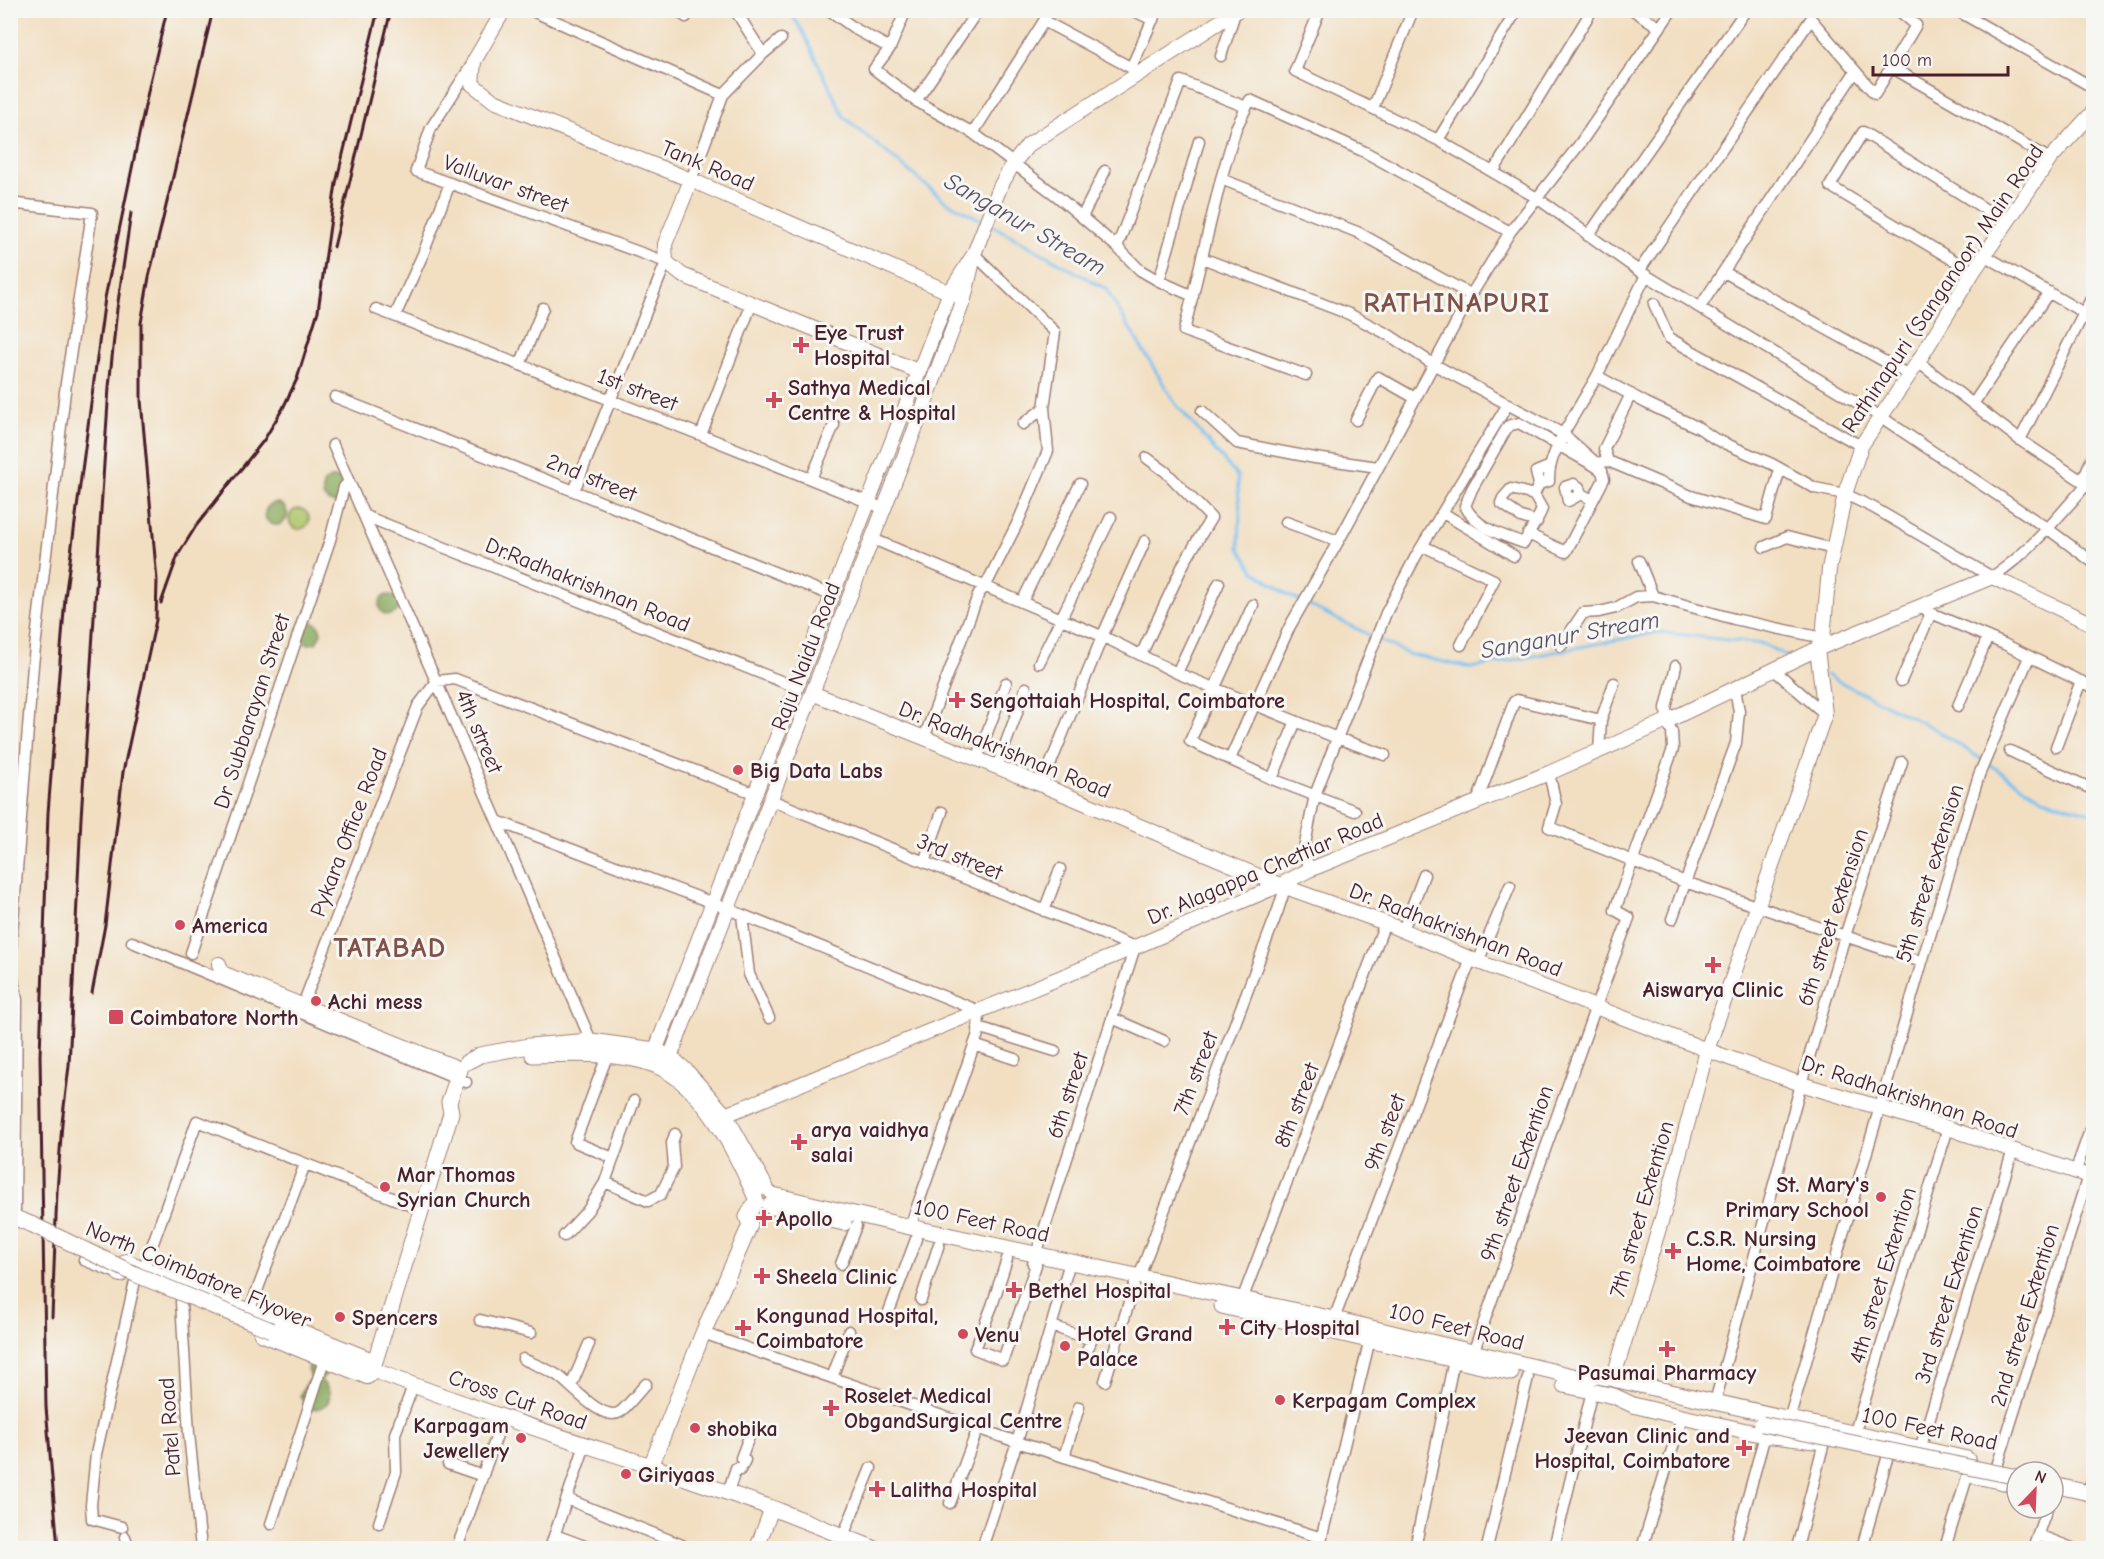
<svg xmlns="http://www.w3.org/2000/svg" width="2104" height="1559" viewBox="0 0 2104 1559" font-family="'Comic Neue',sans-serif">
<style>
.green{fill:#b1c96f;stroke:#7e744d;stroke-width:1.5}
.forest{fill:#8cad62;stroke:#6b6646;stroke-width:1.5}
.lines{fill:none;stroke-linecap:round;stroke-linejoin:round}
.stream{stroke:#79c0f1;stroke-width:3}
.street-casing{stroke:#9e7f76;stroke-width:13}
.secondary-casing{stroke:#9e7f76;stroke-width:16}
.primary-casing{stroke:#9e7f76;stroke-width:17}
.street{stroke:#fff;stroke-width:10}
.secondary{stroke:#fff;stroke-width:14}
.primary{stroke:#fff;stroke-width:15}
.rail{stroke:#4a1f2b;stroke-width:3}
.primary-bridge-casing{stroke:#9e7f76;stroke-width:17;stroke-linecap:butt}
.primary-bridge{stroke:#fff;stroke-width:15}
.poi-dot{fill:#d1495b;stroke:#f6f6f2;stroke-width:2}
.labels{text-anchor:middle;stroke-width:6;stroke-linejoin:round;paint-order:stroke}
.street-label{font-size:22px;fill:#4a1f2b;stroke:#f6f6f2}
.poi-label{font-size:22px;font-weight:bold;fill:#4a1f2b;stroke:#f6f6f2;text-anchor:start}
.water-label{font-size:24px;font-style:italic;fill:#584f66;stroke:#f6f6f2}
.district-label{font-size:28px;font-weight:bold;letter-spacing:1.5px;fill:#815046;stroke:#f6f6f2}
</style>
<rect width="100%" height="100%" fill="#f6f6f2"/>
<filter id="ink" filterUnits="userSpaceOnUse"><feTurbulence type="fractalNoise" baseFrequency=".0167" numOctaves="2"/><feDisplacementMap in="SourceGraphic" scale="12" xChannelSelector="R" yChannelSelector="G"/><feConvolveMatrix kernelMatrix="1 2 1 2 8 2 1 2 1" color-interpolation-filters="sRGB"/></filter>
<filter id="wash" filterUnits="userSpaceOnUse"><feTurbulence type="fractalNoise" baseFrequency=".008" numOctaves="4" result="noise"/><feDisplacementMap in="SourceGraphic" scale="24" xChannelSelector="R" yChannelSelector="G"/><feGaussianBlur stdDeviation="1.35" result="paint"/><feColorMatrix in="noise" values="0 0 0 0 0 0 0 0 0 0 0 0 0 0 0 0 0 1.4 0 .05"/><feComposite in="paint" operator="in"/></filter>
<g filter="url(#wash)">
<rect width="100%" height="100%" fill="#f2dfc2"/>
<path class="green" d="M289 519a10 10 0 1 1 20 0a10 10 0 1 1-20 0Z"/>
<path class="forest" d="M330,478H338L345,483L337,503L329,502L323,496V484Z
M265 514a11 11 0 1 1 22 0a11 11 0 1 1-22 0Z
M379 605a10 10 0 1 1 20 0a10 10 0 1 1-20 0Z
M305,622C314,620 320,624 321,633L316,643L308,644L301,641Z
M311,1361L327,1366C329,1373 326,1376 320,1379C323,1383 328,1387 329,1392C332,1406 317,1412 306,1407L300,1395L307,1383L316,1381L311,1377L308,1370Z"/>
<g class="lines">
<path class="stream" d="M788,10L802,30L844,117L945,201L984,221
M990,224L1106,289L1175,403L1237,476L1240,510L1239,548L1254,571L1288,595L1408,654L1471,668L1658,632L1763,644L1790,658
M1799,662L1815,670
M1826,675L1933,728L2043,799L2094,814"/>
</g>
</g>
<g filter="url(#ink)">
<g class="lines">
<g class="street-casing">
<path id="street" d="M530,10L723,95L691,180
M676,10L686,17
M735,10L763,54L781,39
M829,10L857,30L890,48
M906,10L890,48L874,69L916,101L973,133L1057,196L1117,247L1140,270L1159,281L1193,296
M1132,10L1153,20
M1320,10L1295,71L1438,140L1537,198L1639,271L1881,417L2048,529L2094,563
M1633,10L1659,27
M1956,10L2094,88
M1044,21L1139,72
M1221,56L1236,10
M473,63L431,128L416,171L666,262L574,491
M1891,67L2050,159
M1131,68L1157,10
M723,95L763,54
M916,101L978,10
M1373,108L1413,10
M973,133L1044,21L1049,10
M1438,140L1517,10
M1493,172L1592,10
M1221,179L1357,232L1471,295
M10,203L92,213L66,383L33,665L10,959
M1082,217L1105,171
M1588,236L1746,10
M1117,247L1181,81L1246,107
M1984,255L2084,313
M1202,258L1349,314L1389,335L1433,364L1563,434L1597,376L1646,403L1699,428L1715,439L1772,464L1815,488L1845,494L1874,508L1992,577C2029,553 2058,517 2087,484
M1639,271L1811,19L1875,94L1916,25L1898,10
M1724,272L1909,375
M1973,272L1830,186L1863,132L2007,223
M1159,281L1199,141
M1654,304L1669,338L1861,446
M1700,307L1855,72
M376,309L701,435L885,509
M395,316L423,254L450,183
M1918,362L2020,440L2094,489
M520,365L543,308
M1306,375L1184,331L1221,179L1236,128L1250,100L1365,152L1510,232
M1597,376L1646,275
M335,397L574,491L833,596
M1973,404L2049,292
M1202,411L1237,443L1315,458L1378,467
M1356,420L1378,377L1415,398
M1023,424L1044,408
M701,435L752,303
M2020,440L2094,293
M333,445L497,821L713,903L979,1011L978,1034L910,1227
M1608,461L1604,449L1631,394
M811,479L834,425
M2082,481L2094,454
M1539,484L1536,472L1548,467
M1581,494L1568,501L1565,487L1574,484L1579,487L1581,494L1593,500
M1534,495L1511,489L1503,498L1501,503L1521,517L1537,522
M1443,513L1514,556
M365,516L798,688
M1286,522L1338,541
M1528,534L1566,552L1604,479L1602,471L1595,466L1519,423L1508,426L1472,489L1465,506C1477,529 1502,535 1524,543C1530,530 1537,522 1542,509L1534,495L1539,484L1549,481C1548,464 1556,450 1563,434L1596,463L1608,461L1691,496L1766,519L1780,469
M873,539L1104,637L1177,673L1337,738L1385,755
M1423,546L1494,580L1461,645
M1764,547L1787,537L1833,549
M1639,561L1653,596
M1022,602L1080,484
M1253,605L1190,741L1272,779L1355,811
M1931,613L2004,644L2094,688
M1561,646L1583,613L1599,612L1616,608L1636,597L1653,596L1734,619L1823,638
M1141,655L1184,563L1211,518L1166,472L1147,458
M1039,663L1111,517
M1774,670L1825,714
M1177,673L1219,583
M1901,681L1931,613L1926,610
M1958,706L1988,637
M924,738L979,593L985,587L1018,522L1048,451L1044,408L1055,332L974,254
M2056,747L2081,681
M1599,751L1601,720L1614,683
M2010,751L2094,790
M977,759L1006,683
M1230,759L1290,626L1343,533L1471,295L1510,232L1579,145L1672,10
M997,767L1026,688
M1549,773L1556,804L1549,827L1685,882L1922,962
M1272,779L1296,721
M1042,785L1102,637L1145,541
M771,800L1135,947L1033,1264
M1477,802L1514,702L1517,700L1601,720
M497,821L591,1041
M924,862L942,812
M1309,870L1304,849L1315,795L1386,613L1416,556L1508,404
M1044,911L1060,869
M742,915L749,974L769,1018
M1672,919L1736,743L1739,711L1735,689
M1403,930L1424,875
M132,942L466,1082
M191,953L330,540L344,487L348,483
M1478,962L1510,886
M10,963L17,1000L15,1210
M302,1007L418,706L437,681L455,679L756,794
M1112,1018L1164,1041
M978,1027L1055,1051
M974,1045L1015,1059
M607,1056L575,1142L613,1158
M2076,1170L2094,1119
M605,1182L648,1201L661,1194L674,1167L672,1143L675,1134
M564,1236L588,1210L605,1182L634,1101
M1007,1259L992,1306L975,1349L1003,1360L1036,1265
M84,1260L119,1274
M841,1264L856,1226
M144,1268L197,1121L420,1209
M1139,1277L1278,910L1285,888L1280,885
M921,1300L939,1244
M1242,1300L1385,923
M181,1301L189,1434L201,1548
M249,1312L305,1164
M887,1317L916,1239
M1334,1319L1471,959
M480,1320L531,1333
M1052,1326L1091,1340L1086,1354
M703,1333L1017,1442L1322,1538
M1473,1353L1596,1006L1629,918L1615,910L1673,749L1672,732L1667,721L1666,708L1676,666
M523,1359C534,1364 547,1369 557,1375C571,1384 602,1423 620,1412C628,1406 639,1391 646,1384
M832,1378L849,1331
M1105,1381L1134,1286
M571,1386L589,1344
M1715,1402L1801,1084L1845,936L1902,762
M1789,1420L1922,962L1979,775L2029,657
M1854,1435L1948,1128
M1920,1449L2013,1150
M1064,1457L1079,1407
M10,1458L13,1459
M448,1464L483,1476
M1993,1479L2088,1176
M2090,1486L2094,1478
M728,1492L736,1468L740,1470L745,1460L741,1458L750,1434
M567,1499L682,1545L681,1548
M950,1503L978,1428
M379,1523L396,1472L395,1434L413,1386
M271,1524L324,1360
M122,1527L92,1519L91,1505L96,1454L135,1281
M555,1535L590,1548
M2038,1535L2072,1548
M843,1536L871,1468
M125,1537L129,1548
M457,1548L503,1418
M550,1548L585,1445
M982,1548L1017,1442L1070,1262
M1319,1548L1370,1339
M1415,1548L1454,1360
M1487,1548L1528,1377
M1554,1548L1592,1391
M1642,1548L1682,1417
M1734,1548L1765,1435
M1797,1548L1824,1442
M1862,1548L1888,1455
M1945,1548L1968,1474
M2033,1548L2047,1508"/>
</g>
<g class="secondary-casing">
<path id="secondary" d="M504,10L474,61L472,84L494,101L691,180L958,296
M691,180L665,244L666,262L682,275L920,372
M812,693L1042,785L1280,885L1385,923L1471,959L1707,1050L1801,1084L1948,1128L2094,1178
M219,964L222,973L460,1069
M652,1059L950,292L974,254L1000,187L1013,164L1028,145L1238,10
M667,1065L915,429L964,299L972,265
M725,1115L1135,947L1280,885L1309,870L1549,773L1667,721L1817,649L1992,577L2094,625
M121,1275L119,1274L126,1261L375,1361
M261,1334L367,1377L369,1376L372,1371
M1613,1379L1664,1212L1707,1050L1825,714L1817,649L1823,638L1829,569L1845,494L1861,446L1918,362L1973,272L2050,159L2094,111
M757,1548L772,1508"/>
</g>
<g class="primary-casing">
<path id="primary" d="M533,1055C571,1054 632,1051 665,1070C708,1094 736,1153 755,1196
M467,1062L480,1055L529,1046L591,1041L655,1050L670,1057L685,1070L725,1115L766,1188
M773,1195L910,1227L1334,1319L1581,1378L1597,1376L1613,1379L1967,1459
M769,1206L844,1223
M10,1216L33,1225
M750,1225L747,1217L756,1201
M1222,1306L1511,1373
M271,1330C396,1381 523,1426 651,1466L703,1333L750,1225
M372,1371L451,1113L449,1102L460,1070
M1564,1385L1614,1396L1633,1405L1682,1417L1765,1435L1815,1441
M651,1466L772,1508L873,1548
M1976,1476L2017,1485
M2053,1485L2094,1494"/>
</g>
<use href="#street" class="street"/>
<use href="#secondary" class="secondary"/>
<use href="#primary" class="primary"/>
<path class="rail" d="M334,247L391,10
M161,603L178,555L196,526L264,440L283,408L297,379L318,311L336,183L378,10
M92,993L105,925L123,772L156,620L157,580L141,400V323L149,277L213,10
M52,1317L57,1192L62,1123L69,1066L81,818L109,387L117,309L131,213
M58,1548L46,1407L40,1056L48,813L65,598L105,298L150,82L167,10"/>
<g class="primary-bridge-casing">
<path id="primary-bridge" d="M33,1225L137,1275L271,1330
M1762,1424L2017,1477"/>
</g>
<use href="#primary-bridge" class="primary-bridge"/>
</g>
</g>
<g class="poi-dot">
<path d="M798 336h6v6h6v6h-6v6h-6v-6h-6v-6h6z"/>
<path d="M771 391h6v6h6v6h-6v6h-6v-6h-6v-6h6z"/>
<path d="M954 691h6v6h6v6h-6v6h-6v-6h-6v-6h6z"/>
<circle cx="738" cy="770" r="6"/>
<circle cx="180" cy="925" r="6"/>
<path d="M1710 956h6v6h6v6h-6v6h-6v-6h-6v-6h6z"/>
<circle cx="316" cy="1001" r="6"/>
<rect x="108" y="1009" width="16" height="16" rx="3"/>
<path d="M796 1133h6v6h6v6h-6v6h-6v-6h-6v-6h6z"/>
<circle cx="385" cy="1187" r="6"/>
<circle cx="1881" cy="1197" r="6"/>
<path d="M761 1209h6v6h6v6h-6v6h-6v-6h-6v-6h6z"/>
<path d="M1670 1242h6v6h6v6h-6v6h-6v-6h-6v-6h6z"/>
<path d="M759 1267h6v6h6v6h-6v6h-6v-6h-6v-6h6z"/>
<path d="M1011 1281h6v6h6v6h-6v6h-6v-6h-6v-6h6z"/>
<circle cx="340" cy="1317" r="6"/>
<path d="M1224 1318h6v6h6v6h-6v6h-6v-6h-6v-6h6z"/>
<path d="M740 1319h6v6h6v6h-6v6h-6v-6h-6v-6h6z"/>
<circle cx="963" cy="1334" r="6"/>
<circle cx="1065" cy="1346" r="6"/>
<path d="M1664 1340h6v6h6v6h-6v6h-6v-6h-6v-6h6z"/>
<circle cx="1280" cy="1400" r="6"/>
<path d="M828 1399h6v6h6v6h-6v6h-6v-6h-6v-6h6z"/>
<circle cx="695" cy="1428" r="6"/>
<circle cx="521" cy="1438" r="6"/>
<path d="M1741 1439h6v6h6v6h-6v6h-6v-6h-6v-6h6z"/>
<circle cx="626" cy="1474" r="6"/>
<path d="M874 1480h6v6h6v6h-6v6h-6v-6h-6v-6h6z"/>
</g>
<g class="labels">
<g class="street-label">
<text transform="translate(708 165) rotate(23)" y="8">Tank Road</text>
<text transform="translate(506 183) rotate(20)" y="8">Valluvar street</text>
<text transform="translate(1942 288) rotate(-56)" y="8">Rathinapuri (Sanganoor) Main Road</text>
<text transform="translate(638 389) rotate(21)" y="8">1st street</text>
<text transform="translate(592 477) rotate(22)" y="8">2nd street</text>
<text transform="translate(588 584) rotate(22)" y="8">Dr.Radhakrishnan Road</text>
<text transform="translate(805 656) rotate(-69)" y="8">Raju Naidu Road</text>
<text transform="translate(251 711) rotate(-72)" y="8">Dr Subbarayan Street</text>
<text transform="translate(480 731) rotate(67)" y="8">4th street</text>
<text transform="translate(1005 749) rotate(22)" y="8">Dr. Radhakrishnan Road</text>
<text transform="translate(348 832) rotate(-69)" y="8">Pykara Office Road</text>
<text transform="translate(960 856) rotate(22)" y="8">3rd street</text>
<text transform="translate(1265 868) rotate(-23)" y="8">Dr. Alagappa Chettiar Road</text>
<text transform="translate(1929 873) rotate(-73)" y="8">5th street extension</text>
<text transform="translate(1832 917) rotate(-72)" y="8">6th street extension</text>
<text transform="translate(1456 929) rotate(21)" y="8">Dr. Radhakrishnan Road</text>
<text transform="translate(1195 1073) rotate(-69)" y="8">7th street</text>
<text transform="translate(1067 1095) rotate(-72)" y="8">6th street</text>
<text transform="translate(1910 1096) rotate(18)" y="8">Dr. Radhakrishnan Road</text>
<text transform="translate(1296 1105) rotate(-69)" y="8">8th street</text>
<text transform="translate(1384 1132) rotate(-69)" y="8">9th steet</text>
<text transform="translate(1516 1173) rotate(-71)" y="8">9th street Extention</text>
<text transform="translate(1641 1209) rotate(-74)" y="8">7th street Extention</text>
<text transform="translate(982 1220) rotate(12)" y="8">100 Feet Road</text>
<text transform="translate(199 1274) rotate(23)" y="8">North Coimbatore Flyover</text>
<text transform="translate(1882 1275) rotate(-73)" y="8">4th street Extention</text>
<text transform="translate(1948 1294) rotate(-73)" y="8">3rd street Extention</text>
<text transform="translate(2024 1315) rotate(-73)" y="8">2nd street Extention</text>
<text transform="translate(1457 1326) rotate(14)" y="8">100 Feet Road</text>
<text transform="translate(518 1399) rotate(19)" y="8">Cross Cut Road</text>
<text transform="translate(169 1427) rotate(-94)" y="8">Patel Road</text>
<text transform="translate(1930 1428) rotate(12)" y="8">100 Feet Road</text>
</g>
<g class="poi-label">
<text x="814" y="340">Eye Trust<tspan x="814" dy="25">Hospital</tspan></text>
<text x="788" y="395">Sathya Medical<tspan x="788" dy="25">Centre &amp; Hospital</tspan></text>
<text x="970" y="708">Sengottaiah Hospital, Coimbatore</text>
<text x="750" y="778">Big Data Labs</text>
<text x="192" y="933">America</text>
<text x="1713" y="997" text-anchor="middle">Aiswarya Clinic</text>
<text x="328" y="1009">Achi mess</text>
<text x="130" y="1025">Coimbatore North</text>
<text x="811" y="1137">arya vaidhya<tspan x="811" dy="25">salai</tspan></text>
<text x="397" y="1182">Mar Thomas<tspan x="397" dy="25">Syrian Church</tspan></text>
<text x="1869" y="1192" text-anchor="end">St. Mary's<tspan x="1869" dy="25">Primary School</tspan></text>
<text x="776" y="1226">Apollo</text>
<text x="1686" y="1246">C.S.R. Nursing<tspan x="1686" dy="25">Home, Coimbatore</tspan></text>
<text x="776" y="1284">Sheela Clinic</text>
<text x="1028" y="1298">Bethel Hospital</text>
<text x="756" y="1323">Kongunad Hospital,<tspan x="756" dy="25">Coimbatore</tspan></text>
<text x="352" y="1325">Spencers</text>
<text x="1240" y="1335">City Hospital</text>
<text x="1077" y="1341">Hotel Grand<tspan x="1077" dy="25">Palace</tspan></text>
<text x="975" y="1342">Venu</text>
<text x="1667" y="1380" text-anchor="middle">Pasumai Pharmacy</text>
<text x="844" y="1403">Roselet Medical<tspan x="844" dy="25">ObgandSurgical Centre</tspan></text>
<text x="1292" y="1408">Kerpagam Complex</text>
<text x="509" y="1433" text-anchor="end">Karpagam<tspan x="509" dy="25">Jewellery</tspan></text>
<text x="707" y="1436">shobika</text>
<text x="1730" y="1443" text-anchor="end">Jeevan Clinic and<tspan x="1730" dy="25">Hospital, Coimbatore</tspan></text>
<text x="638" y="1482">Giriyaas</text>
<text x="890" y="1497">Lalitha Hospital</text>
</g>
<g class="water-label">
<text transform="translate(1025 224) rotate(30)" y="8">Sanganur Stream</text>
<text transform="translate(1570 635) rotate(-10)" y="8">Sanganur Stream</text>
</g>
<g class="district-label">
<text x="1457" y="312">RATHINAPURI</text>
<text x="390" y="957">TATABAD</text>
</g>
</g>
<rect width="2104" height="1559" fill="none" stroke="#f6f6f2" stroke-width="36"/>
<g transform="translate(2035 1490) rotate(23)"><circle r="28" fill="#f6f6f2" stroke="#b1a0a2" stroke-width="1.5"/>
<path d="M0-4.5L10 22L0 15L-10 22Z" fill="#d1495b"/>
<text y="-9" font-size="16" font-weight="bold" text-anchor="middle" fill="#4a1f2b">N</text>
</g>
<path d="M1873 66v9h135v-9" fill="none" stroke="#4a1f2b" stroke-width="3"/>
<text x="1882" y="66" font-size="18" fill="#4a1f2b" stroke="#f6f6f2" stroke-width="4.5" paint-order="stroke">100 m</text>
</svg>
